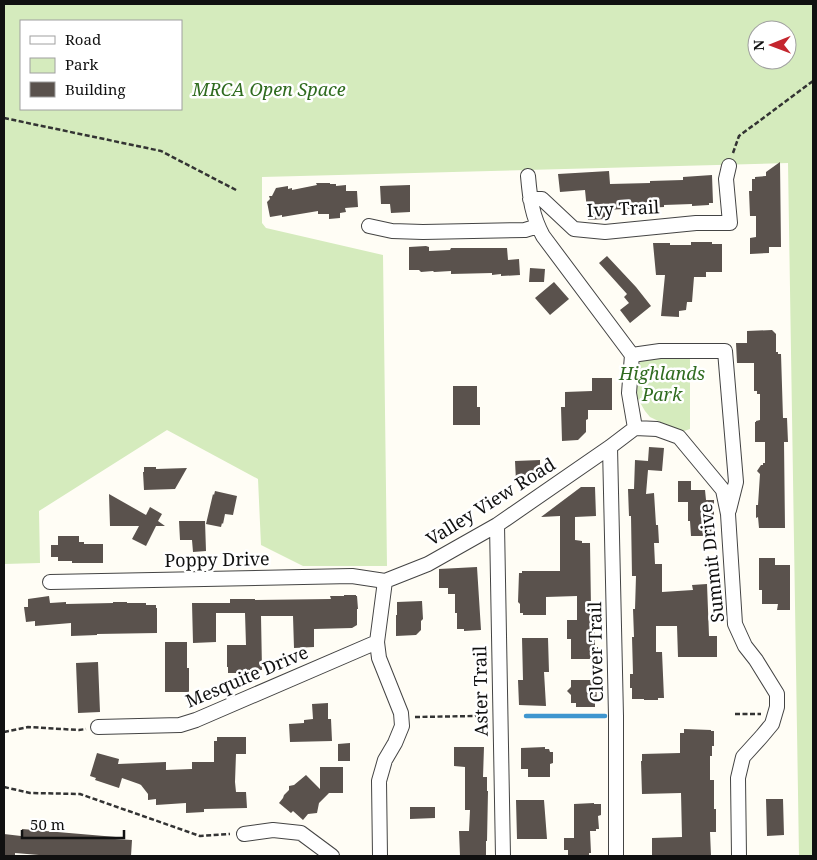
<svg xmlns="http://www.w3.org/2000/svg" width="817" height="860" viewBox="0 0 817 860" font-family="'Noto Serif',serif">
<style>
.green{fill:#d5ebbd;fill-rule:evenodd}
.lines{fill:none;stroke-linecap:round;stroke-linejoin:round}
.stream{stroke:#3f96cf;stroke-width:4.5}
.building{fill:#5a524d}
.minor-casing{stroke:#444;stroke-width:16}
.path{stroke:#333;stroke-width:2.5;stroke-dasharray:5 2.5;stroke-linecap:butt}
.minor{stroke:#fff;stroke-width:14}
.labels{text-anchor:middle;stroke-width:5;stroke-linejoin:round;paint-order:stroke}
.park-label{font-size:18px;font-style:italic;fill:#2f6b1f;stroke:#fff}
.street-label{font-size:18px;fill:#111;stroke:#fff}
</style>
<rect width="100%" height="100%" fill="#fffdf5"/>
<path class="green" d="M4,4H813V856H799L788,163L262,177V223L266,228L383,255L387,566H303L261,545L258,479L167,430L39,511L40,563L4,564ZM21,21H181V109H21ZM757,30H787V60H757Z
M690,357V429L681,432L650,417L645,411L638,399L635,390L637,365L645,358Z"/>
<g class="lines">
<path class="stream" d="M526,716H605"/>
</g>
<path class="building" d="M780,162L781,247H769V253L750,254V238L756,237V216H750L749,191H752V179H755V177L766,176V172Z
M609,171L610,184L650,183V181L683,180V177L712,175L713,203H709V205L692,206V204L664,205V207L605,210V219L588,220L585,190L560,192L558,174Z
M316,183H330V184H336V186L346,185V191H357L358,207L345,208L346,212L340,213V218L329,219V214H318V211L282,217V215L270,217L267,202L270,199L269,196H272L276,188L288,186V189L292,188V190L317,185Z
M410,185V212L391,213L390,204H381L380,186Z
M691,242H712V244H722V272H706V277H694L692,302H687L686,310L679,311V317L661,316L665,275H656L653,243H670V245H691Z
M426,246L429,247V251L450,250L451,248H507L508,260L519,259L520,275L501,276V274L492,275V273L451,274V271L434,272L433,271L421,272L419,270H409V247Z
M607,256L636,287L651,306L630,323L620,310L629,303L624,297L627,294L599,263Z
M530,268L545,269L544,282H529Z
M554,282L569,299L550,315L535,298Z
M772,330L776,334V352H778V354H781L783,418H787L788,442H784L785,528H759L758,517L756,518V505H758L760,474L757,471L761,465H763V463H765V442H755V422H756V421L760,420V394H757V391H754V363H737L736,343H747V331Z
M592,378H612V410H588V419L586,420V432L578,440L562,441L561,407H565V392L592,391Z
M453,386H477V407H480V425H453Z
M649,447L664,448L662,471L648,470L646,494L654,493L656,525H658L659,543H654L655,564H662V592L693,590L692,585L707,584L709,636H717V657H678L677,626H656V652H662L664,698H658V700H644V699H632V688H630V674H633L632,637H634L633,609H635L636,576H632L631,516H629L628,489H634L635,460L648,461Z
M540,460V472H530V480L516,481L515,461Z
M144,467H156V469L187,468L175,489L144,490L143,472H144Z
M678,481H691V490H705L706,500H714V536H691L690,521H688V502H678Z
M581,487H595L596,516L575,517V540L582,541V543H590L591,608H595V647H598L597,659H571V639H567V620H577V596L546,597V615H523V613H520V604L518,602L519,573H522V571H560V516L541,517Z
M215,491L237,496L233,515L225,514L223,524L222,523L221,527L206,524L213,494L214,495Z
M109,494L146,515L150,507L162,514L158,521L165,526H156L146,546L132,539L139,526H110Z
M179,521H205L206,551L193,552L192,540H180Z
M58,536H79V542H84V544H103V563H72V561H58V557H51V545H58Z
M759,558H775V565H790V610H777L778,604H762V590H759Z
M477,567L481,630L464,631V629H457V613H455V594H448V588H439V569Z
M344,595H356V596H357L358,609H357V625L352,628L314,629V647L294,648L293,616H261L262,670H255V673H228V667H227V645H246L245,613H216V642L193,643L192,603H230V599H255V600L331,599L330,596H344Z
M49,596L50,603L66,602V604L113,603V602H127V603H146V605H156V608H157V633L97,634V635L71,636V623L35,626V621L26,622L24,607H28V599Z
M422,601L423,619L421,621V630L416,635L396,636V615H397V602Z
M522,638H548L549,672H544L546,706L519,705L518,680H523Z
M165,642H187V668H189V692H165Z
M98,662L100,712L78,713L76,663Z
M571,680H596L597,702H595V707H576V703H571V695L567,691L571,687Z
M328,703V719H331L332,741L290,742L289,724L304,723V720L313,719L312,704Z
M684,729L711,730V731H714V746H712V756H710V780H714V809H716V832H710L711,856H652V838L682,837L681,793L642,794L641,761H642V754L680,753V733H684Z
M217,737H246V754H236L235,782L236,792H246L247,808L204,809V812L186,813V803L156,805V799L148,800V794L141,785L139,784L122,778L119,788L95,780L96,778L90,776L97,753L119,759L118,764L166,762V770L192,769V762H214V741H217Z
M350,743V761H338V744Z
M454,747H484L483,777H487V791H488L487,841H486V856H460L459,831H469L470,810H465V767L454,766Z
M545,747V749H549L550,752H553V763L550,764V777H528V769H521V748Z
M320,767H343V793H329L319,803L317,813L308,814L303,820L293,811L291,813L279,803L283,798L284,795L289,790V786L294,785L306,775L320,789Z
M766,799H783L784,835L767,836Z
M516,800H544L547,839H517Z
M594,803V804H601V815L598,816L599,829H596V831H590L591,853H589V856H568V850H564V838H574V804Z
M410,807H435V818L410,819Z
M22,829L116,837L115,839L132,840L131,856H51L15,853V856H4V834L21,836Z"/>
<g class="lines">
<g class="minor-casing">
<path id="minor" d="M528,176C530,199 532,216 543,236L632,355L629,393L635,428
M530,199H542L574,229L605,232L696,223H730L726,179L729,166
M369,226L392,231L423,232L525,230L538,226
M632,355L660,351H725L736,482L729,510
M610,447L616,716V856
M497,525L503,856
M385,581L428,564L497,525L610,447L635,428L657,429L679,437L723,490L728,514L735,624L745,646L756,660L777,694V707L772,724L762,736L743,757L738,778L739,856
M50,582L352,576L385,581
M98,727L180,725L196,720L377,642
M244,834L273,830L301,833L332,856
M380,856L379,781L385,760L395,743L402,726L401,713L379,658L377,642L385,581"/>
</g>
<path class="path" d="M4,118L161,151L238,191
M733,153L739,136L813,81
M735,714H761
M415,717L475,716L486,711
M4,732L28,727L79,730L86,729
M4,787L30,793L80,794L200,836L230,834"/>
<use href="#minor" class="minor"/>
</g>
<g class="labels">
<g class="park-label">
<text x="269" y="96">MRCA Open Space</text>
<text x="662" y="380">Highlands<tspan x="662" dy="21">Park</tspan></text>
</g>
<g class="street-label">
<text transform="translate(623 209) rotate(-3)" y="6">Ivy Trail</text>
<text transform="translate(491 502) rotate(-32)" y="6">Valley View Road</text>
<text transform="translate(217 560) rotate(-1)" y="6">Poppy Drive</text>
<text transform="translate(712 563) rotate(-96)" y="6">Summit Drive</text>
<text transform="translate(596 652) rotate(-91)" y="6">Clover Trail</text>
<text transform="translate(247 677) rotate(-23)" y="6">Mesquite Drive</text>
<text transform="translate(481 691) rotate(-91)" y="6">Aster Trail</text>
</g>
</g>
<rect width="817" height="860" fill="none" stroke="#111111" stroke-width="10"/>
<rect x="20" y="20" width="162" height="90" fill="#ffffff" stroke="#a0a0a0"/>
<rect x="30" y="36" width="25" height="8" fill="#ffffff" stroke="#a0a0a0"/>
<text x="65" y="45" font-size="15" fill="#111111">Road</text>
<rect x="30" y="58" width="25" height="15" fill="#d5ebbd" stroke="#a0a0a0"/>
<text x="65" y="70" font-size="15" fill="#111111">Park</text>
<rect x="30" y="82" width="25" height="15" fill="#5a524d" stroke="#a0a0a0"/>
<text x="65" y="95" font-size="15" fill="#111111">Building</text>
<g transform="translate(772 45) rotate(269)"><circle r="24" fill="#ffffff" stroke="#a0a0a0"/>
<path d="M0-4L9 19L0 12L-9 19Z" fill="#c4262e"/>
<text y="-8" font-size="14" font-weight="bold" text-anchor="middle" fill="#111111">N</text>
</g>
<path d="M22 830v8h102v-8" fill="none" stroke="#111111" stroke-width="2.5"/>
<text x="30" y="830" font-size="15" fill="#111111" stroke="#ffffff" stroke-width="4" paint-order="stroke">50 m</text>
</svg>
